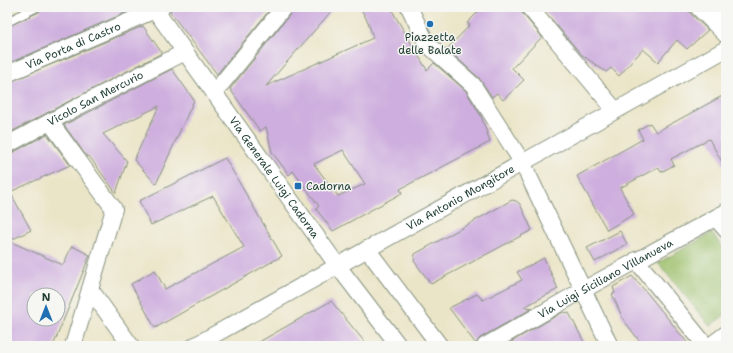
<svg xmlns="http://www.w3.org/2000/svg" width="733" height="353" viewBox="0 0 733 353" font-family="'Shantell Sans',sans-serif">
<style>
.green{fill:#9cc06a;stroke:#5e7e4f}
.building{fill:#ceaede;fill-rule:evenodd}
.lines{fill:none;stroke-linecap:round;stroke-linejoin:round}
.service-casing{stroke:#85917e;stroke-width:10}
.minor-casing{stroke:#85917e;stroke-width:18}
.service{stroke:#fff;stroke-width:8}
.minor{stroke:#fff;stroke-width:16}
.poi-dot{fill:#1f6fb2;stroke:#f6f6f2;stroke-width:1.5}
.labels{text-anchor:middle;stroke-width:3;stroke-linejoin:round;paint-order:stroke}
.poi-label{font-size:11px;fill:#1f3d34;stroke:#f6f6f2}
.street-label{font-size:11px;fill:#1f3d34;stroke:#f6f6f2}
</style>
<rect width="100%" height="100%" fill="#f6f6f2"/>
<filter id="ink" filterUnits="userSpaceOnUse"><feTurbulence type="fractalNoise" baseFrequency=".025" numOctaves="2"/><feDisplacementMap in="SourceGraphic" scale="8" xChannelSelector="R" yChannelSelector="G"/><feConvolveMatrix kernelMatrix="1 2 1 2 8 2 1 2 1" color-interpolation-filters="sRGB"/></filter>
<filter id="wash" filterUnits="userSpaceOnUse"><feTurbulence type="fractalNoise" baseFrequency=".012" numOctaves="4" result="noise"/><feDisplacementMap in="SourceGraphic" scale="16" xChannelSelector="R" yChannelSelector="G"/><feGaussianBlur stdDeviation="0.9" result="paint"/><feColorMatrix in="noise" values="0 0 0 0 0 0 0 0 0 0 0 0 0 0 0 0 0 1.4 0 .05"/><feComposite in="paint" operator="in"/></filter>
<g filter="url(#wash)">
<rect width="100%" height="100%" fill="#ebe5c8"/>
<path class="green" d="M712,233L726,252V314L710,326L658,263Z"/>
<g id="blocks">
<path class="building" d="M42,7H130L132,10L7,64V27L39,12Z
M171,7H272L217,74L170,12Z
M293,7H335L266,86L373,38L368,22L360,7H392L394,14L427,70L434,63L466,91L481,116L490,142L400,189L402,193L333,231L316,209L319,206L293,171L289,175L272,152L266,127L260,131L230,89L291,13ZM343,150L365,184L338,196L314,164Z
M483,7H520L522,13L542,37L512,68L524,80L503,100L497,93L492,97L479,78L447,49L470,25L467,23Z
M541,7H687L691,14L708,30L687,49L677,40L658,62L643,49L619,76L611,68L606,72L582,55Z
M143,26L162,53L77,97L7,134V83Z
M172,69L194,100L156,184L134,160L159,106L103,134L127,161L116,193L89,156L87,157L64,125Z
M726,94V169L709,139L671,159L674,165L661,172L658,167L620,188L634,214L607,230L577,176L643,139L638,130L650,123L656,132Z
M47,134L70,165L10,192L31,230L9,241L63,265L72,246L90,255L53,346H7V154L12,153ZM34,295H58V319H34Z
M225,158L282,256L155,328L131,284L155,270L165,289L244,247L213,196L151,225L139,201Z
M512,200L516,201L520,204L532,230L431,284L414,261L415,254Z
M620,231L627,244L595,262L587,248Z
M544,258L558,289L524,307L533,308L480,338L476,344L449,308L477,294L483,300L522,280L517,272Z
M632,276L648,294L690,346H643L623,319L612,294L615,293L613,287Z
M331,301L368,346H252Z
M563,312L569,313L586,346H504Z"/>
</g>
</g>
<g filter="url(#ink)">
<use href="#blocks" fill-opacity="0" stroke="#85917e" stroke-width="1"/>
<g class="lines">
<g class="service-casing">
<path id="service" d="M711,20L726,10
M7,22L37,7"/>
</g>
<g class="minor-casing">
<g id="minor">
<path id="s1" d="M153,7L337,265L399,346"/>
<path d="M409,7L427,44L473,85L522,162L610,346"/>
<path d="M529,7L615,110"/>
<path d="M698,7L726,35"/>
<path id="s2" d="M7,74L162,7"/>
<path d="M214,93L284,7"/>
<path d="M50,122L114,209L73,346"/>
<path id="s3" d="M7,145L81,105L185,52"/>
<path d="M716,218L726,230"/>
<path d="M367,249L440,346"/>
<path d="M636,260L706,346"/>
<path d="M90,289L131,346"/>
<path id="s4" d="M194,346L726,49"/>
<path id="s5" d="M485,346L583,290L726,212"/>
<path d="M710,346L726,334"/>
</g>
</g>
<use href="#service" class="service"/>
<use href="#minor" class="minor"/>
</g>
</g>
<g class="poi-dot">
<circle cx="430" cy="24" r="4"/>
<rect x="294" y="182" width="8" height="8" rx="2"/>
</g>
<g class="labels">
<g class="poi-label">
<text x="430" y="41">Piazzetta<tspan x="430" dy="13">delle Balate</tspan></text>
<text x="306" y="190" text-anchor="start">Cadorna</text>
</g>
<g class="street-label">
<text dy="4" stroke="none"><textPath href="#s2" startOffset="72">Via Porta di Castro</textPath></text>
<text dy="4" stroke="none"><textPath href="#s3" startOffset="100">Vicolo San Mercurio</textPath></text>
<text dy="4" stroke="none"><textPath href="#s1" startOffset="209">Via Generale Luigi Cadorna</textPath></text>
<text dy="4" stroke="none"><textPath href="#s4" startOffset="305">Via Antonio Mongitore</textPath></text>
<text dy="4" stroke="none"><textPath href="#s5" startOffset="138">Via Luigi Siciliano Villanueva</textPath></text>
</g>
</g>
<rect width="733" height="353" fill="none" stroke="#f6f6f2" stroke-width="24"/>
<g transform="translate(46 307)"><circle r="19" fill="#f6f6f2" stroke="#a0aca6"/>
<path d="M0-3L7 15L0 10L-7 15Z" fill="#1f6fb2"/>
<text y="-6" font-size="11" font-weight="bold" text-anchor="middle" fill="#1f3d34">N</text>
</g>
</svg>
